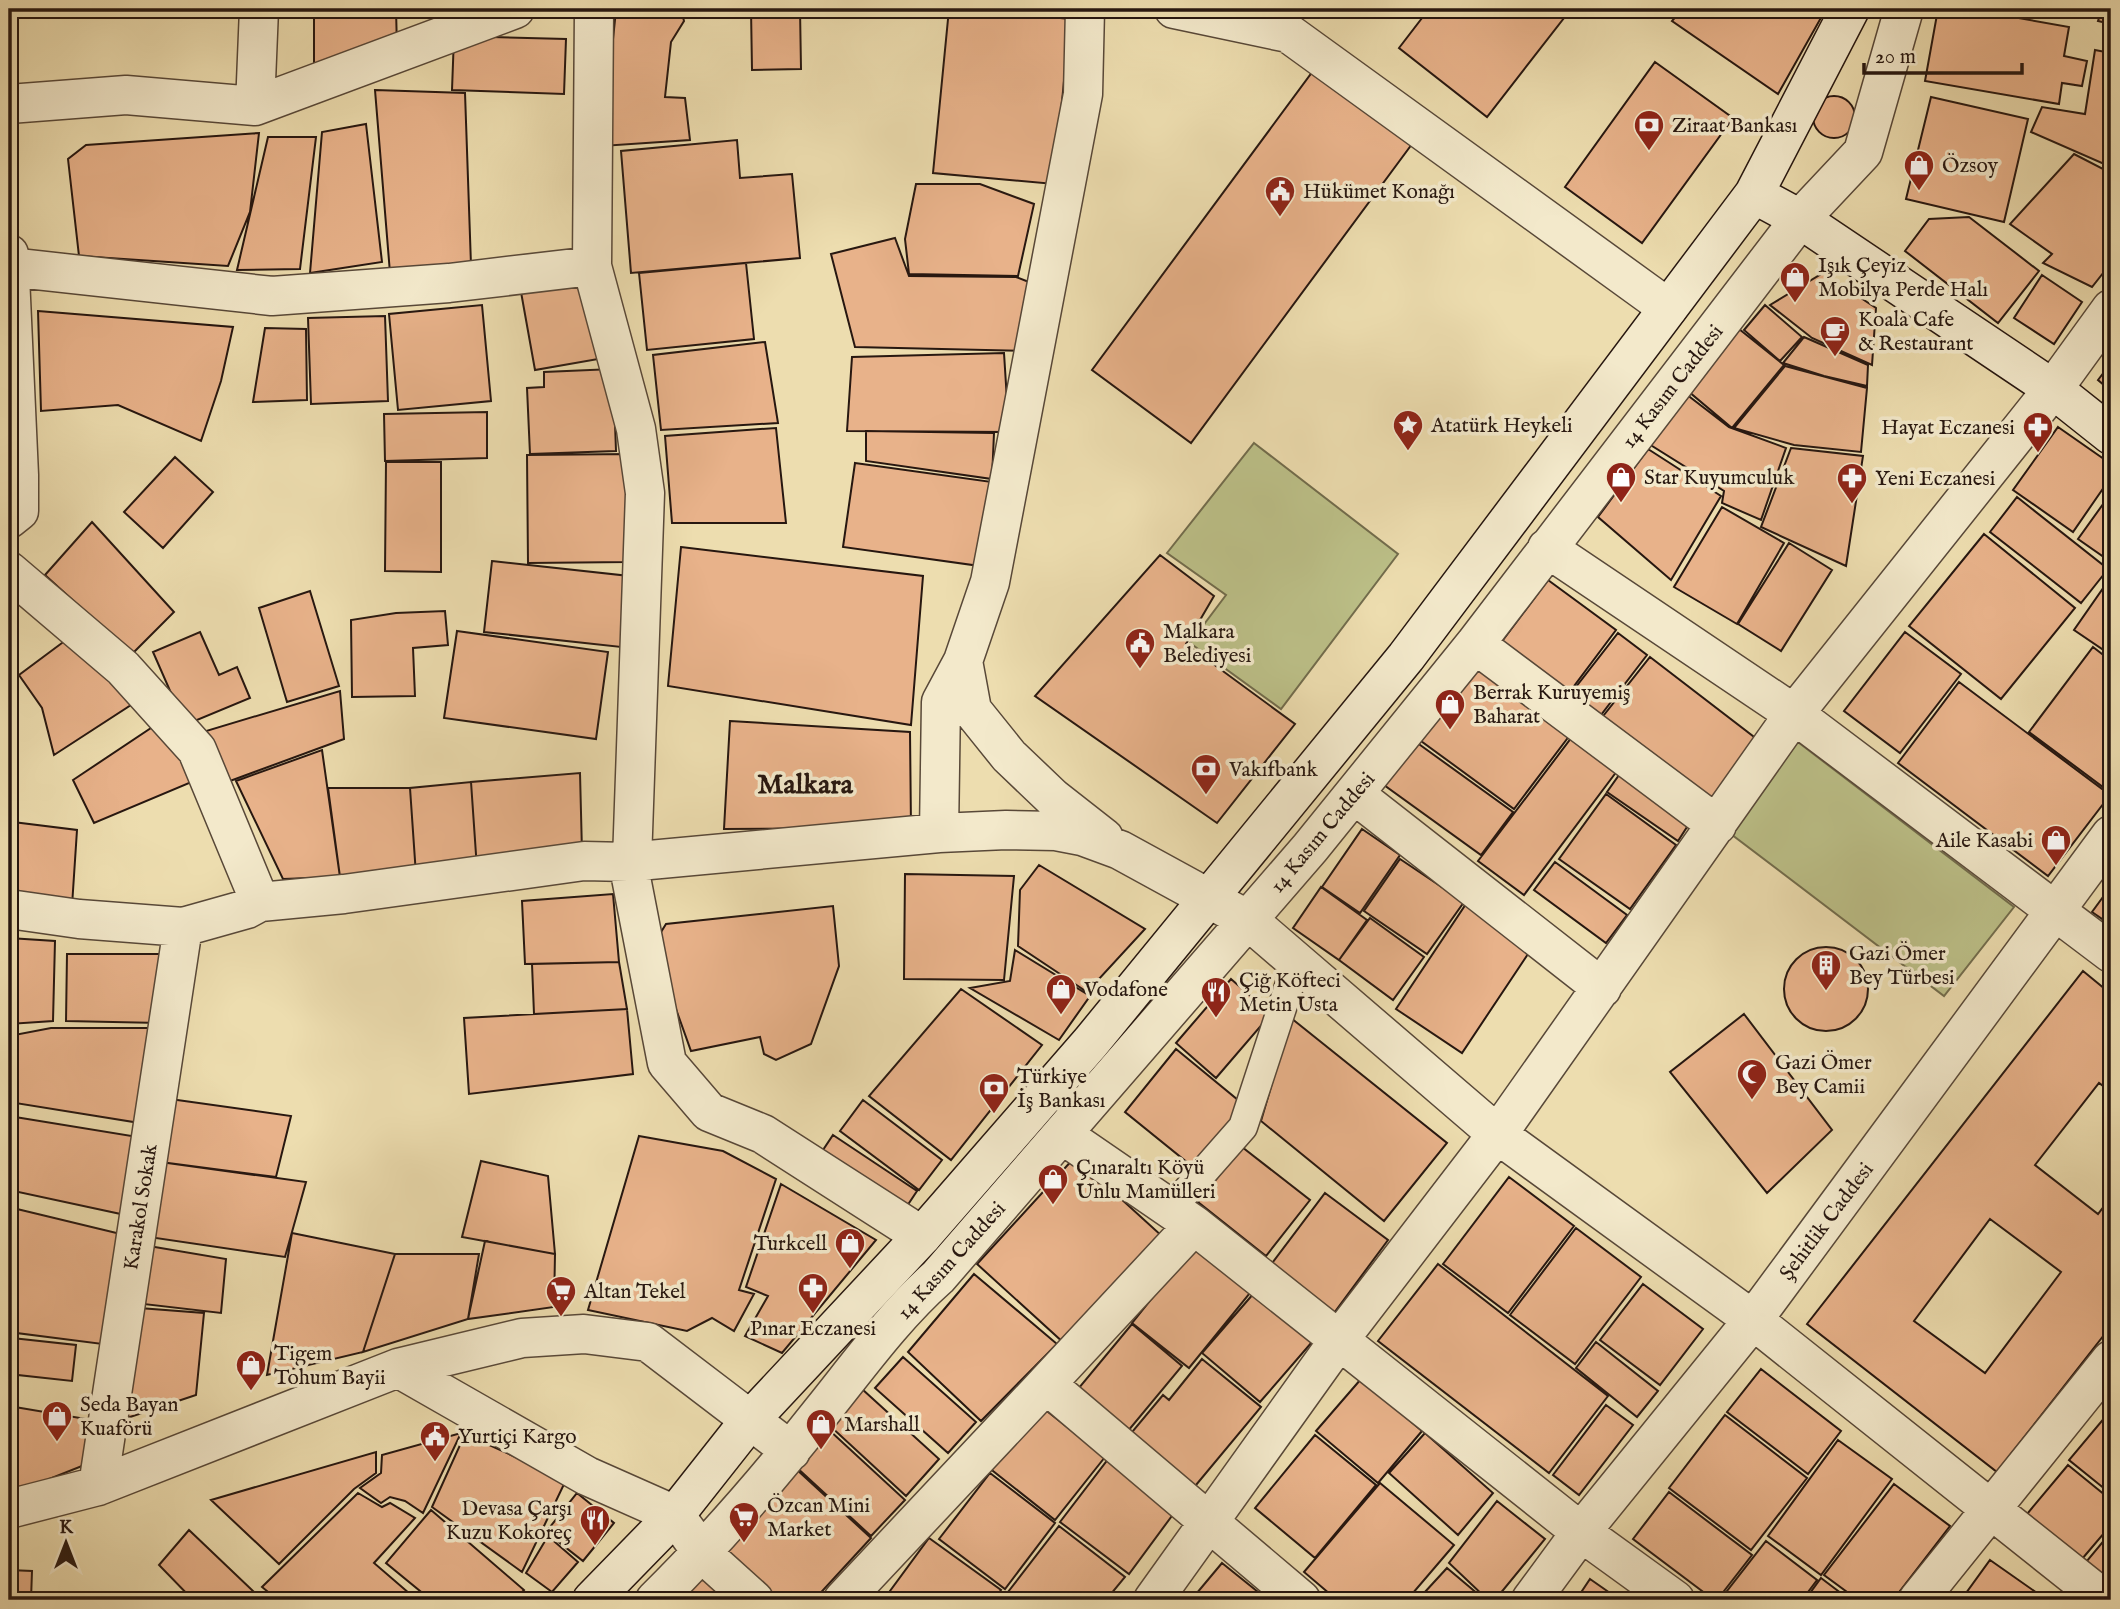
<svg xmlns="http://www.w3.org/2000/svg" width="2120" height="1609" viewBox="0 0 2120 1609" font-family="'IM FELL English',serif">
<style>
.green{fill:#bcc088;stroke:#726c4c;stroke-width:2}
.building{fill:#e8b28a;stroke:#271710;stroke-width:2;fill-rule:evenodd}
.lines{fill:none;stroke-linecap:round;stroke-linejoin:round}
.lane-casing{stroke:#584838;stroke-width:31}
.street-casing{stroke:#584838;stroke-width:41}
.secondary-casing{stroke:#271710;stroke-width:41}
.lane{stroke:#f3e9cb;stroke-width:28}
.street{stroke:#f3e9cb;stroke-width:38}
.secondary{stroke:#f3e9cb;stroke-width:38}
.labels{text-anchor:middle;stroke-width:7;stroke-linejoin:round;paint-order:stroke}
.poi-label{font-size:21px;fill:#271710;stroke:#f3e9cb;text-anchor:start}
.street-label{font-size:21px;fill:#271710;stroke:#f3e9cb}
.district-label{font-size:28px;font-weight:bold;fill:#271710;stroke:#f3e9cb}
</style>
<rect width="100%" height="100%" fill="#edddaf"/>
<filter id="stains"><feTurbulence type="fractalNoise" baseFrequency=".00286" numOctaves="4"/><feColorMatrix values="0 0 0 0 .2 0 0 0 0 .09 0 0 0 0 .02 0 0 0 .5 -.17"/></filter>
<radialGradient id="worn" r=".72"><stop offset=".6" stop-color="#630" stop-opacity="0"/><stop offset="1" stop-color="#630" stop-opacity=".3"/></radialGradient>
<path class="green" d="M1254,443L1398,554L1281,709L1190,643L1226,595L1167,553Z
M1790,736L2014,907L1944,996L1723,828Z"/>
<path class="building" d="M314,9H396L397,48L314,77Z
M681,9L684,21L671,42L665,97L685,98L690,140L602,146L616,10Z
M751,9H800L801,69L752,70Z
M860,9H931L927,16Z
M949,9H973L1070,19L1054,184L933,173Z
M1429,9H1571L1487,117L1399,48Z
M1682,9H1808L1822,16L1778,94L1672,21Z
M1938,9H1968L2069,27L2064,56L2087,61L2082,86L2062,83L2059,104L1925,81Z
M2102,9H2111V24L2098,21Z
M454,36L566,39L564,94L452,90Z
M2095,50L2111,53V167L2031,132L2042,107L2085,114Z
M1655,62L1733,118L1642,243L1565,187Z
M1313,71L1412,144L1191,443L1092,370Z
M375,90L465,93L471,265L390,273Z
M1813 117a21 21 0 1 1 42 0a21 21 0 1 1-42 0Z
M1931,97L2028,119L2004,222L1906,199Z
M366,124L382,262L310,273L322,132Z
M259,133L250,212L228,266L79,256L68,159L86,145Z
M268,137H316L300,269L237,270Z
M737,140L740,178L792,174L800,258L631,273L621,151Z
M2074,154L2111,173V263L2092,287L2043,263L2052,254L2010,224Z
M916,184H980L1034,204L1018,276L909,274L905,239Z
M1969,217L2039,271L1998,323L1905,251L1929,219Z
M895,238L909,276L1016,277L1034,284L1026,351L855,347L831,254Z
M746,263L754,339L647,350L639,273Z
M1823,273L1876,308L1872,365L1812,338L1770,305Z
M2042,275L2082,302L2054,344L2014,318Z
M590,279L604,358L535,370L521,292Z
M482,305L491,401L398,410L389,314Z
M1765,305L1802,337L1780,361L1744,330Z
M38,311L233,327L221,381L201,441L118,405L41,411Z
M385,316L388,401L311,404L308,318Z
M265,328L306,329L307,400L253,402Z
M1739,329L1784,365L1732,428L1688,391Z
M1804,337L1868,365L1867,386L1824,376L1783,363Z
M765,342L778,423L661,430L653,355Z
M1004,353L1009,432L847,431L852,357Z
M2111,363V391L2098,380Z
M1785,366L1867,388L1861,452L1794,445L1734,428Z
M613,369L616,451L530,454L527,388L544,387V372Z
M1686,394L1729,427L1786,448L1761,520L1722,503L1724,491L1649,444Z
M487,412V458L385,461L384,414Z
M2058,427L2111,464V477L2073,532L2013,490Z
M776,428L786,523H672L665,436Z
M866,431L994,433L992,479L866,461Z
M1791,448L1863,456L1846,566L1761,527Z
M1648,449L1721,496L1671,580L1598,517Z
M629,454V562L528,563L527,455Z
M175,457L213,492L163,548L124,512Z
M386,462H441V572L385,571Z
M855,463L992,482L980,566L843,547Z
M2111,493V562L2078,539Z
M2017,497L2108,569L2081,603L1990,532Z
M1722,507L1784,543L1737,624L1674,587Z
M92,522L174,612L132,654L45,575Z
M1984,534L2075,608L2001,699L1909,626Z
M1789,543L1832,570L1781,651L1738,624Z
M681,547L923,576L911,725L668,686Z
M1160,555L1214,596L1186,644L1295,724L1217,823L1035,696Z
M492,561L629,576L621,647L484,632Z
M1548,580L1616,630L1565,698L1497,648Z
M2106,584L2111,588V655L2074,630Z
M310,591L339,686L287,702L259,608Z
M445,611L448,645L413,648L415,696L352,697L351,620L396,613Z
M457,631L608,652L596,739L444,718Z
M200,632L219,675L237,667L250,698L185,725L153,652Z
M1905,632L1961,674L1900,753L1844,711Z
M1618,633L1647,655L1594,724L1565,701Z
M74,634L134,703L54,755L42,708L19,675Z
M2093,647L2111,661V784L2107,790L2029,732Z
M1650,657L1758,740L1709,803L1600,720Z
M1479,662L1573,731L1514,809L1421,741Z
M1959,682L2110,795L2048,876L1898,763Z
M340,691L344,739L230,781L206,731Z
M730,721L910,732L911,828L724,829Z
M154,726L186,756L194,781L94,823L73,780Z
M1575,733L1620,767L1524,895L1478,861Z
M1416,742L1513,812L1481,855L1384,785Z
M322,750L340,877L283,879L236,781Z
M1624,768L1694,816L1678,841L1607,792Z
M580,773L582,852L477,869L471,782Z
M471,782L477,869L416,875L410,788Z
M328,788H410L416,875L340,877Z
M1606,794L1676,845L1630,909L1559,859Z
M13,822L77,830L72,906L11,900Z
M1362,829L1400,855L1360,913L1322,887Z
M1400,859L1464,902L1427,954L1364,911Z
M1555,862L1627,915L1606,943L1534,890Z
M1039,865L1145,929L1087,992L1018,946L1020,890Z
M905,874L1014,876L1004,980L904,979Z
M2111,886V925L2092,912Z
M1321,887L1367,920L1339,960L1293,928Z
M613,894L619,962L525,964L522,901Z
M1466,904L1532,948L1462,1053L1396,1009Z
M833,906L839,966L811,1044L776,1060L764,1054L760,1037L691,1051L653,945L666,924Z
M1370,918L1424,957L1393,1000L1339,960Z
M9,938L55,941L53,1021L9,1024Z
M1784 989a42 42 0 1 1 84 0a42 42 0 1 1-84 0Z
M1015,950L1090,996L1059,1040L970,988L1010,981Z
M67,954H168L160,1023L66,1021Z
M619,962L627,1009L534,1014L532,964Z
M2083,971L2111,994V1092L2099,1083L2035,1165L2098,1214L2111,1197V1326L1997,1472L1807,1324ZM1990,1219L2061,1272L1985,1373L1914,1321Z
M1231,979L1271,1014L1216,1078L1176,1043Z
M961,989L1042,1045L951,1160L869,1096Z
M627,1009L633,1074L469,1094L464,1018Z
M1744,1014L1832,1130L1767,1193L1670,1072Z
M1291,1018L1447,1143L1384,1221L1261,1121Z
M51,1028H154L146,1124L9,1102V1036Z
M1176,1049L1244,1105L1193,1167L1125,1112Z
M163,1098L291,1116L276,1177L153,1161Z
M863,1100L942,1160L919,1190L840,1131Z
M9,1116L144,1138L130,1216L9,1190Z
M833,1135L917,1191L899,1218L815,1162Z
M639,1136L723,1151L776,1179L739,1290L754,1294L734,1331L712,1318L687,1331L588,1310Z
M1242,1147L1310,1200L1266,1256L1198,1202Z
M1075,1157L1163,1237L1065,1344L977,1264Z
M153,1161L306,1182L285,1257L142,1236Z
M481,1161L548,1176L555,1254L462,1237Z
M1509,1177L1574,1226L1508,1313L1443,1264Z
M781,1184L876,1240L782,1353L745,1336L768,1296L746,1287Z
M1325,1193L1388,1240L1334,1313L1270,1266Z
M17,1209L129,1236L110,1345L9,1332V1230Z
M1576,1228L1641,1277L1575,1364L1510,1315Z
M292,1233L395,1254L363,1352L267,1375Z
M485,1241L555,1254L554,1307L468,1319Z
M137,1244L226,1259L221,1313L126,1302Z
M1193,1247L1250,1293L1189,1368L1132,1323Z
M395,1254H479L468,1319L363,1352Z
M1438,1264L1608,1396L1549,1473L1378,1341Z
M974,1274L1057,1344L981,1421L908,1352Z
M1643,1284L1703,1329L1660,1385L1600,1340Z
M1254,1293L1312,1342L1260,1402L1202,1353Z
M126,1307L204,1313L196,1395L112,1423Z
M1132,1324L1182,1366L1123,1437L1073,1395Z
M12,1338L76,1345L72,1381L9,1374Z
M1596,1342L1658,1391L1637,1417L1576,1368Z
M903,1357L976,1422L948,1453L875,1388Z
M1202,1359L1261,1407L1191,1491L1127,1438L1163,1395L1169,1400Z
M1761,1369L1841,1431L1808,1474L1727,1412Z
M1361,1379L1422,1431L1378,1483L1316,1431Z
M862,1389L939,1459L906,1496L829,1425Z
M1038,1404L1105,1457L1055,1520L988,1467Z
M1606,1405L1633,1425L1579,1495L1553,1475Z
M9,1406L92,1420L82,1466L9,1495Z
M2111,1410V1494L2069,1460Z
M1725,1415L1807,1478L1751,1550L1669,1488Z
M828,1429L905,1500L871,1536L794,1465Z
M461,1433L423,1513L405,1501L390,1497L381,1503L360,1488L381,1473L382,1455Z
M1425,1433L1493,1493L1458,1535L1389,1473Z
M465,1434L566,1480L522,1572L432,1507Z
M1315,1435L1376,1485L1315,1558L1255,1508Z
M1838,1440L1892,1479L1821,1575L1768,1536Z
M376,1452V1473L354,1489L279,1564L211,1500Z
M1109,1458L1177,1509L1129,1574L1060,1522Z
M2068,1465L2111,1500V1525L2082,1559L2027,1514Z
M795,1468L871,1538L814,1600H774L719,1550Z
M990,1473L1055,1523L1005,1589L939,1539Z
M1380,1483L1454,1545L1407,1600H1337L1304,1572Z
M1894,1484L1950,1526L1893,1600H1858L1824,1575Z
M1669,1492L1752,1555L1717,1600H1714L1633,1539Z
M358,1493L382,1507L390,1503L415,1518L374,1563L417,1600H278L262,1587Z
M577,1493L614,1523L583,1561L546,1532Z
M1497,1501L1545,1539L1495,1600H1488L1449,1563Z
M431,1510L524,1590L515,1600H431L386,1563Z
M1059,1526L1125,1577L1106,1600H1020L1008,1592Z
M189,1530L253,1591L244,1600H193L159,1565Z
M2111,1532V1582L2086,1562Z
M548,1536L578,1562L552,1592L526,1573Z
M929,1538L1001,1590L993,1600H903L890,1591Z
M1766,1541L1817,1580L1802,1600H1720Z
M1990,1560L2047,1600H1961Z
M1222,1563L1268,1600H1191Z
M1447,1568L1485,1600H1432L1424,1593Z
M9,1570L32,1571L31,1600H9Z
M698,1571L742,1600H678Z
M1821,1578L1850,1600H1805Z
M1590,1579L1620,1600H1576Z"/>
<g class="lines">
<g class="lane-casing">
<path id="lane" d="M1170,1210L1243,1127L1297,962"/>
</g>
<g class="street-casing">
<path id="street" d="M594,9L592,266L636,429L645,493L632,861
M1174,9L1288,33L1668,308
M9,104L126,95L255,106L515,9
M255,106L259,9
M9,254L19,475V511L9,519
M9,267L272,296L449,283L592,266
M1547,548L1794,714L2111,953
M9,571L123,668L197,750L260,902
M1475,644L1717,825
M963,661L972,710L1009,756L1053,798L1104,838
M1354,794L1602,988
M939,833L941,702L963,661L990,582L1083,94L1085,9
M628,862L667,1063L709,1112L763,1134L922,1236
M9,909L79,919L183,927L247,909L260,902L344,894L584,861L628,862L939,833L1006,830L1056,831L1082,836L1120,850L1248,920L1497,1134L1753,1320L2105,1600
M1063,1135L1194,1225L1581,1532L1675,1600
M1194,1225L1046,1384L1301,1600
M398,1368L587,1476L675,1515L703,1554L754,1600
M98,1486L183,927
M9,1509L98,1486L398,1368L522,1338L584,1334L648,1342L791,1451
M655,1600C715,1541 770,1477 822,1411C859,1365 894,1316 938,1277L1310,848L1475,644L1800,219L1863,152L1904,9
M843,1600L1046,1384
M1153,1600L1339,1340L1507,1121L1794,714L2053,389L2111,309
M1531,1600L1581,1532L1753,1320L2111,835
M1918,1600L2111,1360"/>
</g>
<g class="secondary-casing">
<path id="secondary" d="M1754,194L1800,219L2053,389L2111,435
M592,1600L675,1515L750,1420L922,1236L1091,1042L1406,657L1754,194L1850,9"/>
</g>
<use href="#lane" class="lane"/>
<use href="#street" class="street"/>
<use href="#secondary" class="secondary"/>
</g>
<defs>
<g id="bank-pin" transform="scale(1.575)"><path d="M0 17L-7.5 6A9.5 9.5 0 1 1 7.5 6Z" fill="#8f2418" stroke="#f3e9cb"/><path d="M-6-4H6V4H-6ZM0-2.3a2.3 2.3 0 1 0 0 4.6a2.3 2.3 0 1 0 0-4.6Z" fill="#fff"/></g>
<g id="shop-pin" transform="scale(1.575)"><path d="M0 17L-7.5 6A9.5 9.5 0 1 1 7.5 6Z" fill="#8f2418" stroke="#f3e9cb"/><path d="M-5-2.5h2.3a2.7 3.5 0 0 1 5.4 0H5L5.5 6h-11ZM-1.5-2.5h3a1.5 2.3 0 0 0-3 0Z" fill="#fff"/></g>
<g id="civic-pin" transform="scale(1.575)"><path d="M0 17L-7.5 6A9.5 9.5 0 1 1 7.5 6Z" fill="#8f2418" stroke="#f3e9cb"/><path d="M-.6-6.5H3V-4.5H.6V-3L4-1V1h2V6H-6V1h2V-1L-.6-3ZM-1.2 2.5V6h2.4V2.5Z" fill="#fff"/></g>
<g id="cafe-pin" transform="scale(1.575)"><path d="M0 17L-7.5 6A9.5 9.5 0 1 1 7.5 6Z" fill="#8f2418" stroke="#f3e9cb"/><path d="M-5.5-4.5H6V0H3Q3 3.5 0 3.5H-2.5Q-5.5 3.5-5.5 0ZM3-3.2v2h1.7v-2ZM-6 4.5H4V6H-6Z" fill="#fff"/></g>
<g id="sight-pin" transform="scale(1.575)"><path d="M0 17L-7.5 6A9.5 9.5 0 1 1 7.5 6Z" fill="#8f2418" stroke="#f3e9cb"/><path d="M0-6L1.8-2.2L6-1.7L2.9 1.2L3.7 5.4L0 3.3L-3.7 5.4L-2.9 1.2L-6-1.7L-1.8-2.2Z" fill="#fff"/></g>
<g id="pharmacy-pin" transform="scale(1.575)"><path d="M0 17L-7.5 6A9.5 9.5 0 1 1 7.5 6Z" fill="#8f2418" stroke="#f3e9cb"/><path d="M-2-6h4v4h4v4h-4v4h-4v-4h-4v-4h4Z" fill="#fff"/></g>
<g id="building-pin" transform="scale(1.575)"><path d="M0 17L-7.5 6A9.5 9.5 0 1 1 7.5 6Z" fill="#8f2418" stroke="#f3e9cb"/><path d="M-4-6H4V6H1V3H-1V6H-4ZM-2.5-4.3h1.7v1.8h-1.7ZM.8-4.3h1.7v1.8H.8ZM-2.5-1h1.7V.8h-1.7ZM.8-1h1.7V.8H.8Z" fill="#fff"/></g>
<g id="restaurant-pin" transform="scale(1.575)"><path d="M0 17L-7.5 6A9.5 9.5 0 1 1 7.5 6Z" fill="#8f2418" stroke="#f3e9cb"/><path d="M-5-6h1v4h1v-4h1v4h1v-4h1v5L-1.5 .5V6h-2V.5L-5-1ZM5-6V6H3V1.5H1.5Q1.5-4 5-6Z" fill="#fff"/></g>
<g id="mosque-pin" transform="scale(1.575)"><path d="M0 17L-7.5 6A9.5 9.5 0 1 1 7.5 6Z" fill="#8f2418" stroke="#f3e9cb"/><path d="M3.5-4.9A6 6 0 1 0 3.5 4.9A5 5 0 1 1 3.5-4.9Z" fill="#fff"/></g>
<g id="supermarket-pin" transform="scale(1.575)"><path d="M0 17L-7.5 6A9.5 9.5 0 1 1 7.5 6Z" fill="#8f2418" stroke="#f3e9cb"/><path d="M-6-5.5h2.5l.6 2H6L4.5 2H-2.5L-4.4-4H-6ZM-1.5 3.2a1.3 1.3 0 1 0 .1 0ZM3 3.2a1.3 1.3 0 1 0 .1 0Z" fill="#fff"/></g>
</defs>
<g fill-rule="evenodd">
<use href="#bank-pin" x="1649" y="125"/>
<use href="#shop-pin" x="1919" y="165"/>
<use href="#civic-pin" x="1280" y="191"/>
<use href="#shop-pin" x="1795" y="277"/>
<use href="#cafe-pin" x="1835" y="331"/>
<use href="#sight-pin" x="1408" y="425"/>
<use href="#pharmacy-pin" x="2038" y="427"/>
<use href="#shop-pin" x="1621" y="477"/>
<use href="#pharmacy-pin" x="1852" y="478"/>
<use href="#civic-pin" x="1140" y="643"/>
<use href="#shop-pin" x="1450" y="704"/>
<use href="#bank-pin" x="1206" y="769"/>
<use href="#shop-pin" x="2056" y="840"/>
<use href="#building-pin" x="1826" y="965"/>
<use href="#shop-pin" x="1061" y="989"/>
<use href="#restaurant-pin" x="1216" y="992"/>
<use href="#mosque-pin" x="1752" y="1074"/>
<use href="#bank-pin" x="994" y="1088"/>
<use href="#shop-pin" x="1053" y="1179"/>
<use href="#shop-pin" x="850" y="1243"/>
<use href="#pharmacy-pin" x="813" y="1288"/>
<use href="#supermarket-pin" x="561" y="1291"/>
<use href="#shop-pin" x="251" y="1365"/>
<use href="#shop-pin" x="57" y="1416"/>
<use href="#shop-pin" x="821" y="1424"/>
<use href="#civic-pin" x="435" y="1436"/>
<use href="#supermarket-pin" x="744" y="1517"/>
<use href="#restaurant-pin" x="595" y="1520"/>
</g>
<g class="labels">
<g class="poi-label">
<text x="1672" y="132">Ziraat Bankası</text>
<text x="1942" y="172">Özsoy</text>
<text x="1303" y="198">Hükümet Konağı</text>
<text x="1818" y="272">Işık Çeyiz<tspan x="1818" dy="24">Mobilya Perde Halı</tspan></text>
<text x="1858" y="326">Koala Cafe<tspan x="1858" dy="24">&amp; Restaurant</tspan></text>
<text x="1431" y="432">Atatürk Heykeli</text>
<text x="2015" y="434" text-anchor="end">Hayat Eczanesi</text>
<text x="1644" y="484">Star Kuyumculuk</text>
<text x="1875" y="485">Yeni Eczanesi</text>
<text x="1163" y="638">Malkara<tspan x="1163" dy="24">Belediyesi</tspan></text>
<text x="1473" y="699">Berrak Kuruyemiş<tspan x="1473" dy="24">Baharat</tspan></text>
<text x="1229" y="776">Vakıfbank</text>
<text x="2033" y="847" text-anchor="end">Aile Kasabi</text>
<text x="1849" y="960">Gazi Ömer<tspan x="1849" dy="24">Bey Türbesi</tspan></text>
<text x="1239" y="987">Çiğ Köfteci<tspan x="1239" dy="24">Metin Usta</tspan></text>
<text x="1084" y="996">Vodafone</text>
<text x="1775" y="1069">Gazi Ömer<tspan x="1775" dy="24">Bey Camii</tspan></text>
<text x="1017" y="1083">Türkiye<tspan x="1017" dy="24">İş Bankası</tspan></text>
<text x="1076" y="1174">Çınaraltı Köyü<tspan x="1076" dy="24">Unlu Mamülleri</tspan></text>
<text x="827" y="1250" text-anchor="end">Turkcell</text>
<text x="584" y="1298">Altan Tekel</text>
<text x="813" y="1335" text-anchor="middle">Pınar Eczanesi</text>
<text x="274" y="1360">Tigem<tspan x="274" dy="24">Tohum Bayii</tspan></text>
<text x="80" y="1411">Seda Bayan<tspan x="80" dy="24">Kuaförü</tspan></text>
<text x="844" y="1431">Marshall</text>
<text x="458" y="1443">Yurtiçi Kargo</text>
<text x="767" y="1512">Özcan Mini<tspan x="767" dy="24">Market</tspan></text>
<text x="572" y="1515" text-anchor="end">Devasa Çarşı<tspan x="572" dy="24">Kuzu Kokoreç</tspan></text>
</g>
<g class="street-label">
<text transform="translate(1672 386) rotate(-52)" y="7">14 Kasım Caddesi</text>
<text transform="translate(1322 832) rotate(-50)" y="7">14 Kasım Caddesi</text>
<text transform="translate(140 1207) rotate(-81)" y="7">Karakol Sokak</text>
<text transform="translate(1826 1221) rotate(-53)" y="7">Şehitlik Caddesi</text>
<text transform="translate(951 1260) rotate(-48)" y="7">14 Kasım Caddesi</text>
</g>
<g class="district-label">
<text x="805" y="793">Malkara</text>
</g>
</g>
<rect width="2120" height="1609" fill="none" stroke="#edddaf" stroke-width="35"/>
<rect x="10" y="10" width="2099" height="1588" fill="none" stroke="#271710" stroke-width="3.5"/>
<rect x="18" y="18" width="2085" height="1574" fill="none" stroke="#271710" stroke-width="2"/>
<g transform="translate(66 1543)" stroke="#f3e9cb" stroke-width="5" paint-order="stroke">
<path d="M0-5L12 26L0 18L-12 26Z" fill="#271710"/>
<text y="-10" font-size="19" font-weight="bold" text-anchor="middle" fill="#271710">K</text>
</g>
<path d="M1864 63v10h158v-10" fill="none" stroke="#271710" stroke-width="3.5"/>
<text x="1875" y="63" font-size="21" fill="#271710" stroke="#f3e9cb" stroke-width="5" paint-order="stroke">20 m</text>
<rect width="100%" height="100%" filter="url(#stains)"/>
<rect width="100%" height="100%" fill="url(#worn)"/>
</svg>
